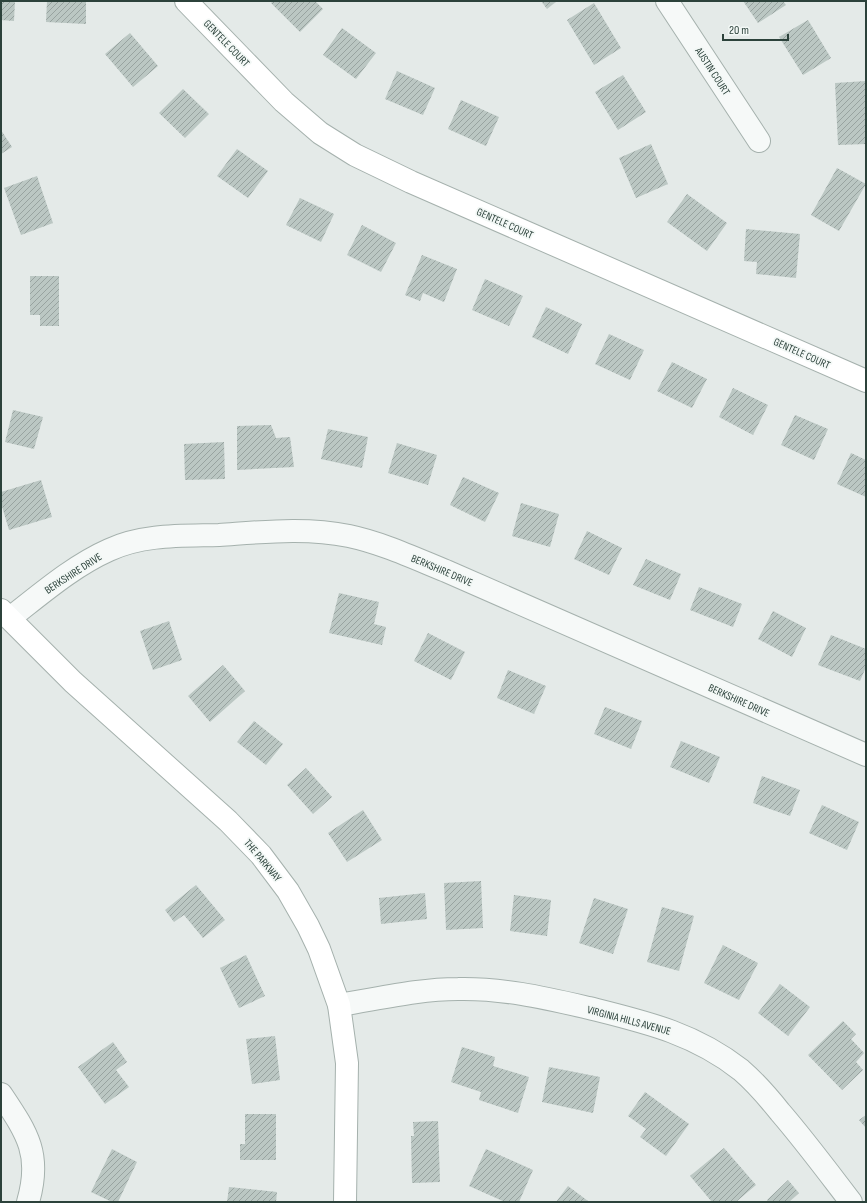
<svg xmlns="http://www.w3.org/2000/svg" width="867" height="1203" viewBox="0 0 867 1203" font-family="'Sofia Sans Condensed',sans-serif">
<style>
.building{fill:url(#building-hatch)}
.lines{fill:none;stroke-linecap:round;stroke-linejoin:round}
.street-casing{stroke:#a5b1ad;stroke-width:24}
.secondary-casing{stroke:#a5b1ad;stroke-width:24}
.street{stroke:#f6f9f8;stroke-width:22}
.secondary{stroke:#fff;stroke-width:22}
.labels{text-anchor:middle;stroke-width:3.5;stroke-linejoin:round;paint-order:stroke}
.street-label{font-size:11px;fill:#2c423b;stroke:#f3f8f6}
</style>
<defs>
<pattern id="building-hatch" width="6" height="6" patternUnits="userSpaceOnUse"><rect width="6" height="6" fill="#bbc7c3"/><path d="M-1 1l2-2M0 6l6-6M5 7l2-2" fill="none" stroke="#98a3a0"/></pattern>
</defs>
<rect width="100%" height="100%" fill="#e4eae8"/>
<path class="building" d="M1,1H15L14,21L1,20Z
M47,1H86V24L46,22Z
M273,1H315L323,9L300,32L271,3Z
M541,1H557L547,9Z
M743,1H783L786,5L758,23Z
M594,3L621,48L594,65L567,20Z
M808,20L831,58L803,75L779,37Z
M342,28L376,53L356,79L323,55Z
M130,33L158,66L133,87L105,54Z
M397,71L435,88L423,115L385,99Z
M623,75L646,112L618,130L595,92Z
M866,81V144L838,145L835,83Z
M183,89L209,114L185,138L159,113Z
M461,100L499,117L486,146L448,129Z
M1,130L12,147L1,154Z
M651,144L668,184L636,198L619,158Z
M237,149L268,171L248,198L217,176Z
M837,168L866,184L839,231L811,215Z
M37,176L53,223L21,235L4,188Z
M687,194L727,223L707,251L667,222Z
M300,198L334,214L321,242L286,225Z
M362,225L396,243L381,272L347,255Z
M746,229L800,234L796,278L756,274L757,262L744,261Z
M422,255L457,269L444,302L423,293L420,301L405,295Z
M30,276H59V326H40V315H30Z
M485,279L523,296L509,326L472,310Z
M546,307L582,324L568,354L532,337Z
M609,334L644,350L630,380L595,364Z
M672,362L707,379L692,408L657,391Z
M733,388L768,405L753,435L719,417Z
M13,410L43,417L34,449L5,442Z
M795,415L828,429L814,460L781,445Z
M271,425L276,438L290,437L294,467L237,470V426Z
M328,429L368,437L362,468L321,459Z
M224,442L225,479L185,480L184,444Z
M397,443L437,455L428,485L388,473Z
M851,453L866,460V497L837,484Z
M463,477L499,493L485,522L450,505Z
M41,480L52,517L9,530L1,503V492Z
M521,503L559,514L550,547L512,536Z
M587,531L622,548L609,575L574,559Z
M646,559L681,574L670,600L633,585Z
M699,587L742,604L733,627L690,610Z
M339,593L379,602L374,624L386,627L382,645L329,633Z
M773,611L806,628L792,657L758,639Z
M169,621L182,660L153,670L140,631Z
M428,633L465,652L451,680L414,661Z
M831,635L866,649V667L860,681L818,665Z
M223,665L245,691L210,722L188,696Z
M508,670L546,686L534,714L497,698Z
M605,707L642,721L631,749L594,734Z
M254,721L283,744L266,765L237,742Z
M681,741L720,757L709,783L670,767Z
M306,768L332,797L313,814L287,785Z
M762,776L800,790L790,816L753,803Z
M822,805L859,822L847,850L809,833Z
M363,810L382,840L347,862L328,833Z
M481,881L483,928L446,930L444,883Z
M196,885L225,920L203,938L184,915L174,922L165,910Z
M425,893L427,919L381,924L379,898Z
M514,895L551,900L547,936L510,931Z
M594,898L628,909L613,954L579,943Z
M662,907L694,916L679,971L647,962Z
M723,945L758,963L739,1000L704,983Z
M246,955L265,996L239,1008L220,968Z
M780,984L810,1007L788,1036L758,1013Z
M843,1021L856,1034L851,1039L864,1053L856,1062L863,1070L842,1090L808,1055Z
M275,1036L280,1080L252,1084L246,1039Z
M113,1042L127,1062L116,1070L129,1087L105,1104L78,1067Z
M462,1047L495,1057L493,1066L529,1077L518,1113L479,1100L481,1092L451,1082Z
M549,1067L600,1077L593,1113L542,1102Z
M645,1092L689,1124L666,1156L640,1137L646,1129L628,1116Z
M245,1114H276V1160H240V1144H245Z
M866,1115V1128L859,1120Z
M438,1121L440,1182L412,1183L411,1136H414L413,1122Z
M724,1148L756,1185L736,1202H712L690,1176Z
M112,1149L137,1162L118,1202H112L91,1192Z
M486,1149L533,1170L519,1202H505L469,1186Z
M788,1180L799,1193L789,1202H769L767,1200Z
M568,1186L588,1201L587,1202H556Z
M229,1187L277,1192L276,1202H227Z"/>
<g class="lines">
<g class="street-casing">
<path id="street" d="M667,1L759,141
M10,618C41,594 73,566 109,550C143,534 183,536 219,535C263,532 306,527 349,536C382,543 414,558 446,571L866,755
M339,1005C378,999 418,989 458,989C503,988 545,998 589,1008C645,1022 694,1033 741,1070C756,1083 768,1097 780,1112C805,1141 828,1172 851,1202
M1,1094C27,1133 42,1154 28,1202"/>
</g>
<g class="secondary-casing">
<path id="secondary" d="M186,1L284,102L320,133L355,155L411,182L866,381
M1,610L73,682L228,821L261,855L288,891L308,926L319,949L339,1005L347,1063L345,1202"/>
</g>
<use href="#street" class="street"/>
<use href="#secondary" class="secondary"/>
</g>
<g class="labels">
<g class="street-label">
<text transform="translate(227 43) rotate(46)" y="4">GENTELE COURT</text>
<text transform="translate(713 71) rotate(57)" y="4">AUSTIN COURT</text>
<text transform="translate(505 223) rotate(24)" y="4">GENTELE COURT</text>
<text transform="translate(802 353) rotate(24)" y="4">GENTELE COURT</text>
<text transform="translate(442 570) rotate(23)" y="4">BERKSHIRE DRIVE</text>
<text transform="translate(73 573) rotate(-33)" y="4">BERKSHIRE DRIVE</text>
<text transform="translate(739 700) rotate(24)" y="4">BERKSHIRE DRIVE</text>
<text transform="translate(263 860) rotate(50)" y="4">THE PARKWAY</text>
<text transform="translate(629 1020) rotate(15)" y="4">VIRGINIA HILLS AVENUE</text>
</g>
</g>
<rect width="867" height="1203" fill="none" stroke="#2c423b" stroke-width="4"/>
<path d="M723 34v6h65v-6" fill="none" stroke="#2c423b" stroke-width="2"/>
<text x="729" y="34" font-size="12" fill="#2c423b" stroke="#f3f8f6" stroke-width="3" paint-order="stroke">20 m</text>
</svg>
